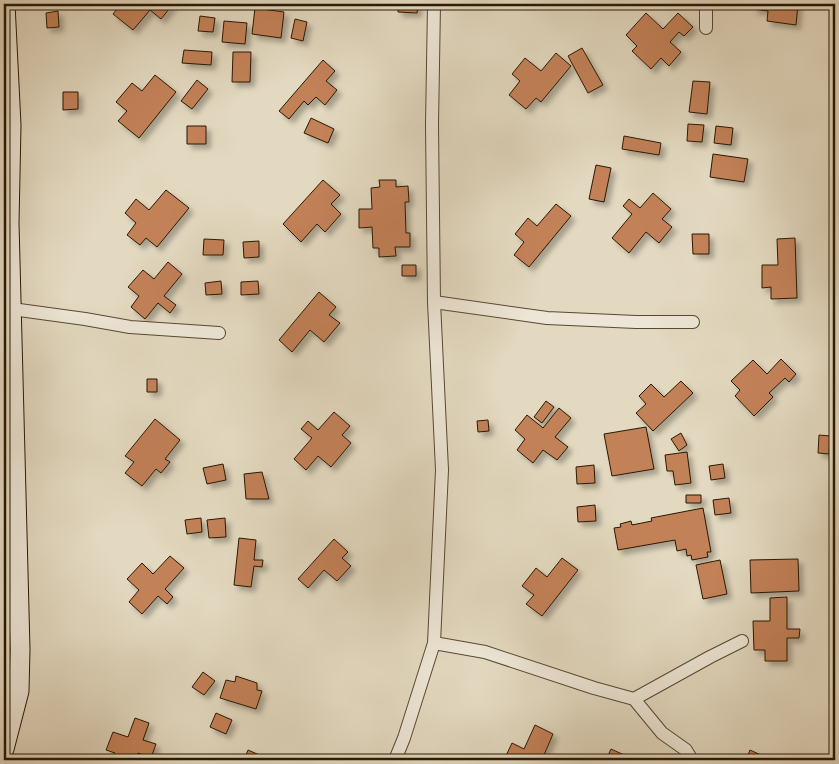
<svg xmlns="http://www.w3.org/2000/svg" width="839" height="764" viewBox="0 0 839 764" font-family="'IM FELL DW Pica',serif">
<style>
.building{fill:#c38158;stroke:#291802;filter:url(#shadow)}
.lines{fill:none;stroke-linecap:round;stroke-linejoin:round}
.street-casing{stroke:#584832;stroke-width:14}
.secondary-casing{stroke:#291802;stroke-width:21}
.street{stroke:#ede6d6;stroke-width:12}
.secondary{stroke:#ede6d6;stroke-width:19}
</style>
<defs>
<filter id="shadow"><feDropShadow dx="4.5" dy="4.5" stdDeviation="2.5" flood-color="#0004"/></filter>
</defs>
<rect width="100%" height="100%" fill="#e3d9c0"/>
<filter id="stains"><feTurbulence type="fractalNoise" baseFrequency=".004" numOctaves="4"/><feColorMatrix values="0 0 0 0 .2 0 0 0 0 .09 0 0 0 0 .02 0 0 0 .5 -.17"/></filter>
<radialGradient id="worn" r=".72"><stop offset=".6" stop-color="#630" stop-opacity="0"/><stop offset="1" stop-color="#630" stop-opacity=".3"/></radialGradient>
<path class="building" d="M121,4H173L161,19L150,10L133,30L113,14Z
M398,4H418L417,13L398,12Z
M753,4H798L796,25L767,21L768,11L753,9Z
M255,8L284,12L281,38L252,34Z
M58,11L59,27L47,28L46,13Z
M646,13L663,29L678,13L693,27L684,36L679,32L670,42L681,52L669,66L661,58L651,69L632,51L637,46L626,35Z
M200,16L215,18L213,32L198,31Z
M295,19L307,22L303,41L291,38Z
M224,21L247,23L245,44L222,42Z
M582,48L603,85L588,93L568,56Z
M184,50L212,52L211,65L182,63Z
M233,52H251L250,82H232Z
M556,53L571,66L541,102L536,98L526,109L509,95L520,81L512,74L525,58L541,71Z
M323,60L335,71L326,81L337,90L325,105L316,97L308,105L304,101L289,119L279,111Z
M155,75L176,92L139,138L118,121L127,111L116,102L132,83L142,91Z
M197,80L208,89L192,109L181,101Z
M693,81L710,82L707,114L689,112Z
M63,92H78V109L63,110Z
M311,118L334,129L328,143L304,133Z
M688,124L704,125L702,142L687,141Z
M187,126H206V144H187Z
M716,126L733,128L731,145L714,143Z
M624,136L661,143L659,155L622,149Z
M713,154L748,159L744,182L710,177Z
M596,165L611,168L604,202L589,199Z
M323,180L340,195L331,204L341,214L325,232L317,224L301,242L283,224Z
M379,180H396V187L408,186L409,202H405L406,233H410V247H395L396,256L379,257V248H373L372,227L359,228V209H372L371,188L380,187Z
M166,190L189,208L157,247L146,238L140,245L127,235L136,223L125,213L136,199L149,210Z
M653,193L671,209L662,219L672,227L659,243L646,232L629,253L612,238L632,214L623,206L629,199L640,208Z
M556,204L571,216L529,267L514,255L524,242L515,234L528,218L537,226Z
M692,234H709V254H693Z
M795,238L797,298L771,299V287L762,288V265H778L777,239Z
M204,239L224,240L223,255H203Z
M259,241V257L244,258L243,242Z
M168,262L182,274L164,296L176,305L170,313L158,303L145,319L131,307L139,296L128,287L143,270L154,279Z
M402,265H416V276H402Z
M221,281L222,294L206,295L205,283Z
M258,281L259,294L241,295V282Z
M319,292L336,307L329,315L340,323L324,342L310,330L292,352L279,340Z
M781,359L796,374L789,382L785,378L769,393L773,397L754,416L735,396L740,390L731,381L753,360L767,374Z
M147,379H157V392H147Z
M681,381L693,393L653,431L636,413L646,404L639,396L651,384L664,397Z
M546,401L554,407L542,423L534,417Z
M559,408L571,418L555,437L568,447L557,460L543,450L533,463L517,450L525,439L515,430L527,415L543,428Z
M334,412L350,426L342,435L351,443L331,467L318,456L306,470L294,459L312,438L301,429L308,421L318,430Z
M155,419L180,440L165,459L170,462L161,473L156,469L142,486L125,473L134,462L125,456Z
M488,420L489,431L478,432L477,421Z
M646,427L654,469L612,476L604,434Z
M681,433L687,445L679,451L671,439Z
M819,435L830,436L829,454L818,453Z
M687,452L691,483L675,485L673,471H667L665,455Z
M223,464L226,480L207,484L203,468Z
M723,464L725,478L711,480L709,466Z
M594,465L595,483L577,484L576,467Z
M262,472L269,499H246L244,474Z
M686,495H701V503H686Z
M729,498L731,513L715,515L713,500Z
M595,505L596,521L578,522L577,507Z
M703,508L711,552H707L708,557L692,560L691,555L687,556L686,549L677,551L675,540L618,550L614,528L621,527L620,524L631,521L632,525L652,521L651,518Z
M201,518L202,532L187,534L185,520Z
M225,518L226,537L209,538L207,520Z
M239,538L256,540L254,560H263L262,567L254,566L251,587L234,585Z
M334,539L348,552L342,558L351,566L337,581L324,570L308,588L298,579Z
M170,556L184,568L165,589L173,597L167,604L158,596L142,614L129,602L139,590L127,579L142,563L153,574Z
M562,558L578,570L542,616L526,604L534,595L522,586L536,568L547,577Z
M798,559L799,591L751,593L750,560Z
M720,560L727,594L703,599L696,565Z
M787,597V629H800L799,638H787V661H765V650H754L753,621H770V598Z
M203,672L215,681L204,695L192,687Z
M236,676L257,683V690L262,691L256,709L220,698L226,680L235,682Z
M216,713L232,720L226,734L210,727Z
M135,718L149,723L143,740L156,744L151,758L138,753L135,760H112L115,753L106,750L113,732L128,737Z
M535,725L553,734L544,755L555,760H504L512,743L524,749Z
M611,749L635,760H606Z
M248,750L266,758L271,760H244Z
M750,750L763,756L761,760H746Z
M68,755L84,760H66Z"/>
<g class="lines">
<g class="street-casing">
<path id="street" d="M706,28V4
M434,302L547,318L636,322H693
M12,309L85,319L130,327L219,333
M4,588L20,593
M434,643L485,652L594,688L634,699L662,733L686,750L692,760
M634,699L710,657L742,641
M395,760L404,738L434,643L442,470L434,302L432,125L434,4"/>
</g>
<g class="secondary-casing">
<path id="secondary" d="M4,749L19,691L20,649L9,223L11,125L5,4"/>
</g>
<use href="#street" class="street"/>
<use href="#secondary" class="secondary"/>
</g>
<rect width="839" height="764" fill="none" stroke="#e3d9c0" stroke-width="20"/>
<rect x="5" y="5" width="829" height="754" fill="none" stroke="#291802" stroke-width="2.5"/>
<rect x="10" y="10" width="819" height="744" fill="none" stroke="#291802"/>
<rect width="100%" height="100%" filter="url(#stains)"/>
<rect width="100%" height="100%" fill="url(#worn)"/>
</svg>
